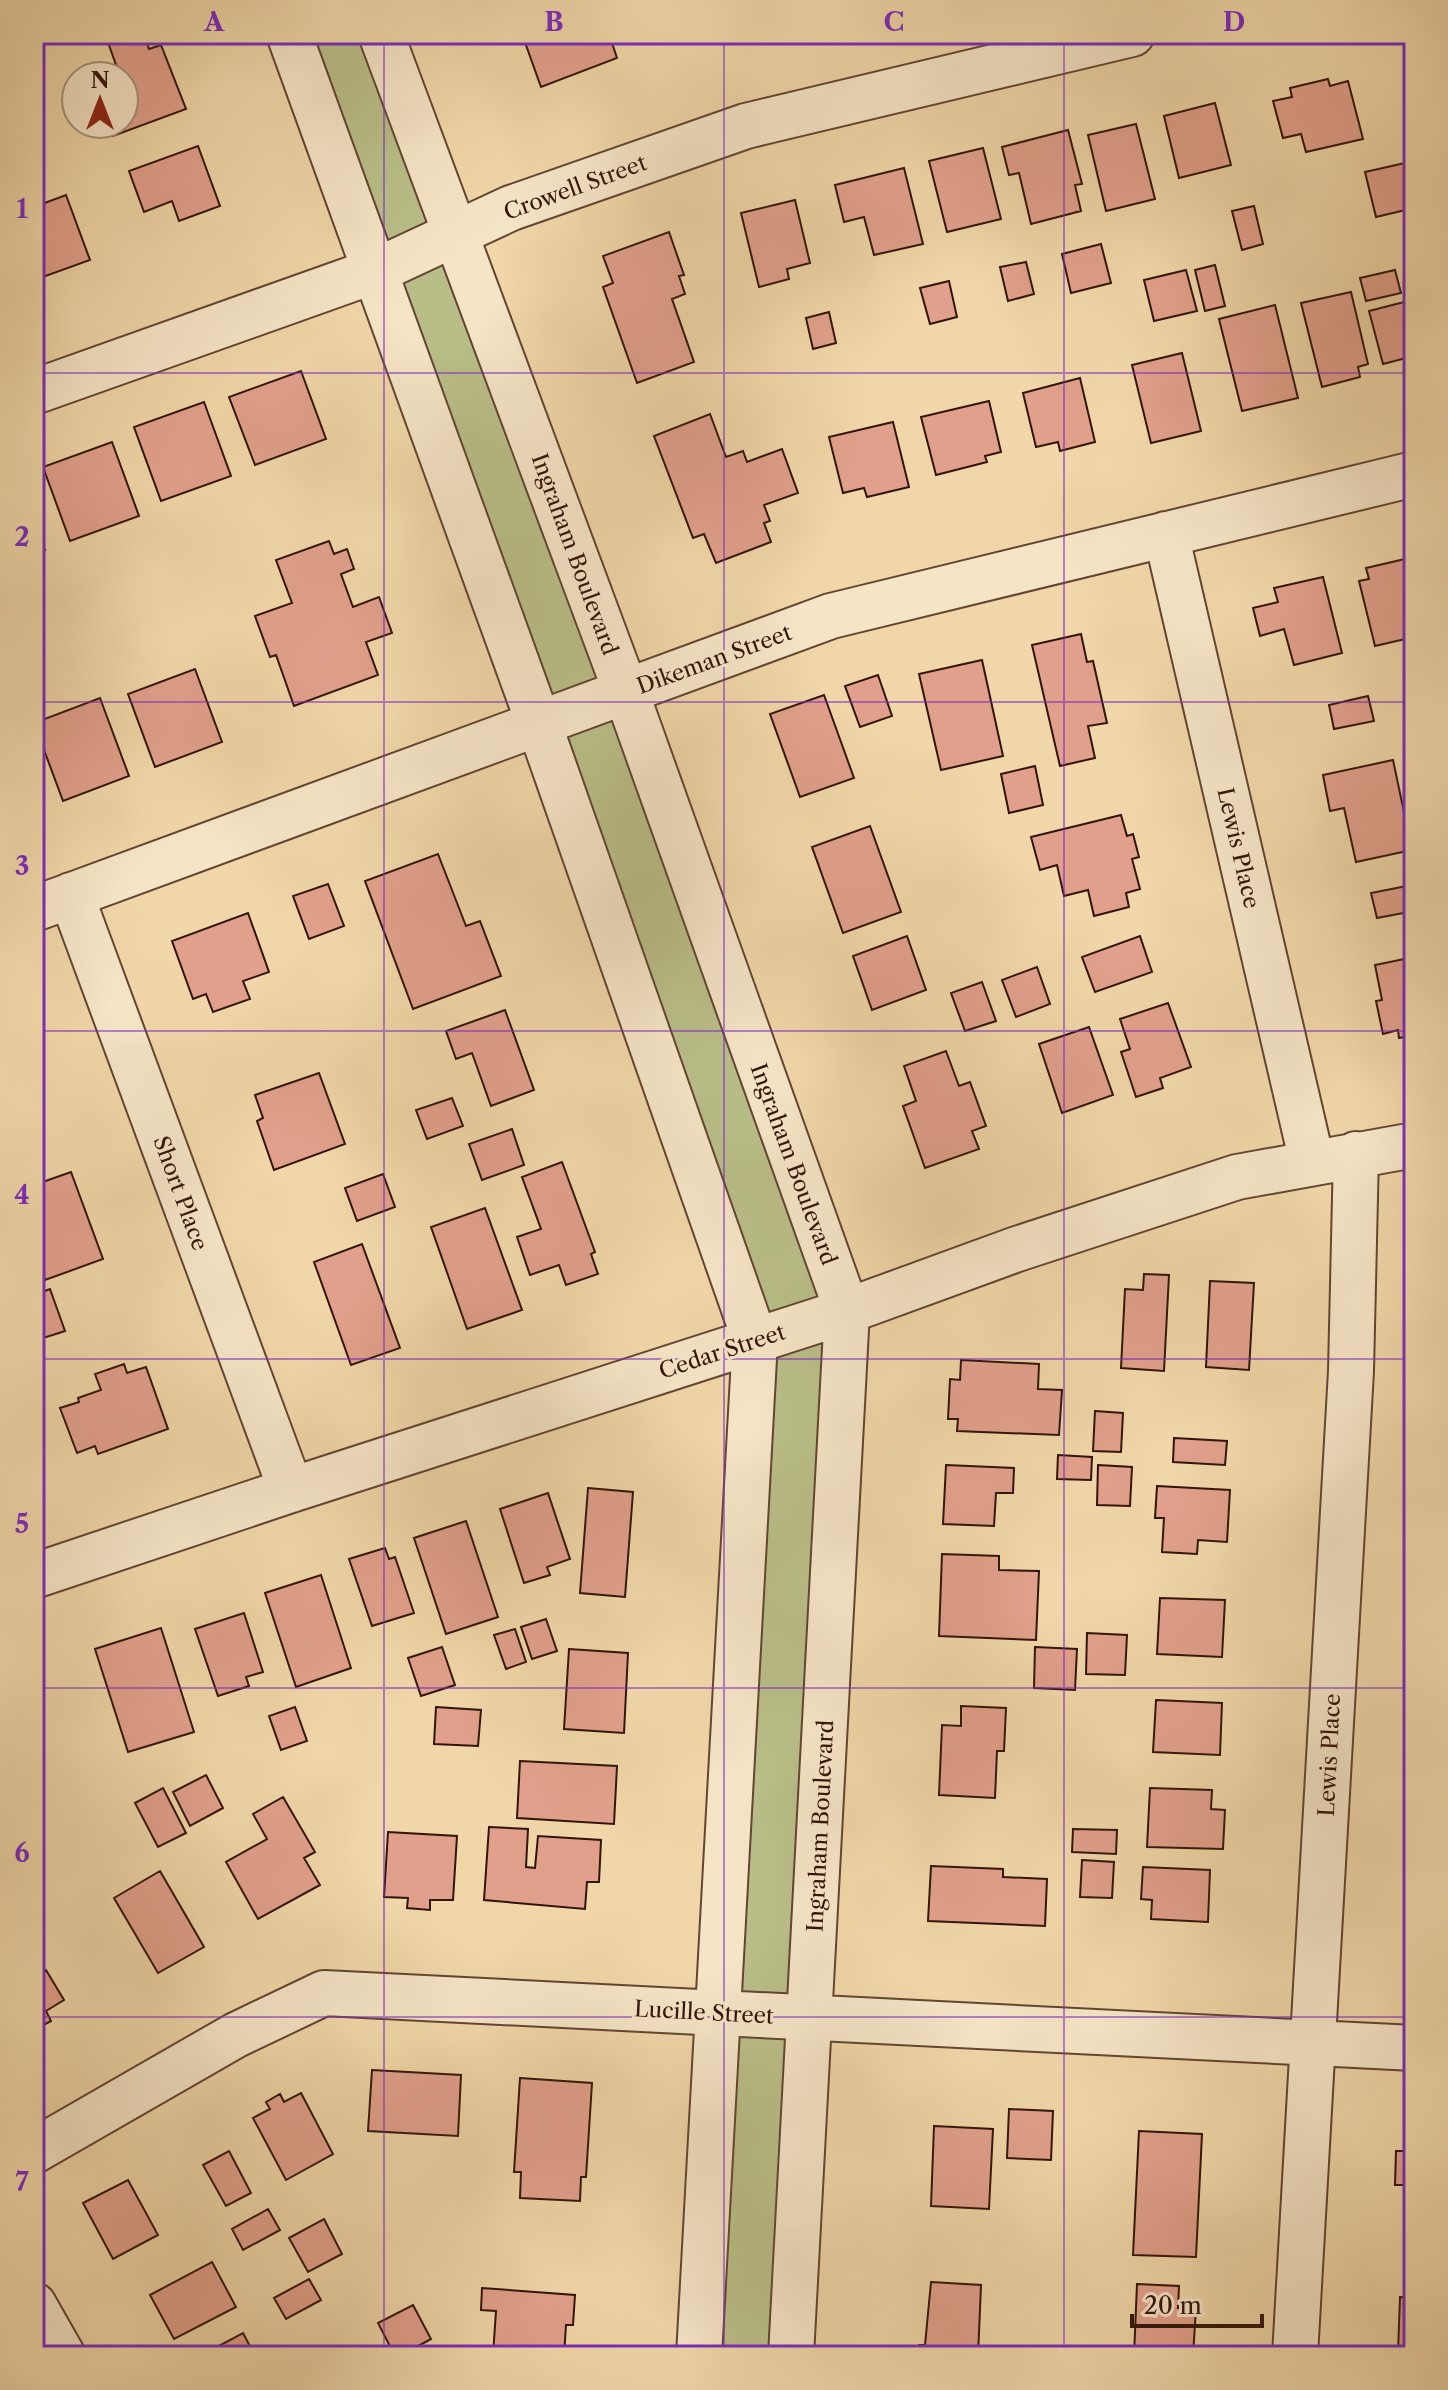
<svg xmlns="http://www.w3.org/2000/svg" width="1448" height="2390" viewBox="0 0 1448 2390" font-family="'Libre Caslon Text',serif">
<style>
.green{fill:#b9be88;stroke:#766a49;stroke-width:2}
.building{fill:#e1a08b;stroke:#32150a;stroke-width:2}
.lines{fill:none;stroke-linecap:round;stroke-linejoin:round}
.minor-casing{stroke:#624532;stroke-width:48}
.minor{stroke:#f5e4c6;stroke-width:44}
.grid{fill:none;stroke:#7b2cbf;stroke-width:2;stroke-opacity:0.55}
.labels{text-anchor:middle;stroke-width:6;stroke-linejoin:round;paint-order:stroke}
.street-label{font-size:22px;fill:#32150a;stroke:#f5e4c6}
.neatline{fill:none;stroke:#7b2cbf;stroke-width:3}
.grid-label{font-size:26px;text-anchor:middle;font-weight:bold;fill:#7b2cbf}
</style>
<rect width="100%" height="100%" fill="#f0d6a8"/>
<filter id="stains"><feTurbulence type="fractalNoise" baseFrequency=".0025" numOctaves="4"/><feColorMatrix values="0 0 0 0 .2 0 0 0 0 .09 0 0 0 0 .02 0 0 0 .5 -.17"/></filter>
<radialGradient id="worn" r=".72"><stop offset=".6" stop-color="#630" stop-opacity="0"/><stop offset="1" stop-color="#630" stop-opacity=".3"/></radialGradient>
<path class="green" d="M289,34H381L847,1311L791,2356H699L755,1340Z"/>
<path class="building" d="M105,34H144L149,49L161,45L186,109L113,136L109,124H124V76H120Z
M522,34H609L617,58L541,87Z
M1328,79L1330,86L1348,81L1363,139L1306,152L1301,134L1283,138L1273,101L1292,97L1290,88Z
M1215,103L1231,165L1179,178L1164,116Z
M1136,124L1155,199L1106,211L1088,135Z
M1068,130L1082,184L1075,185L1081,211L1031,224L1019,173L1009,175L1002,147Z
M198,146L220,206L179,221L172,201L144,212L129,171Z
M983,148L1001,219L947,232L929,161Z
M1405,163L1414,208L1376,217L1365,172Z
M904,168L923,244L874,255L864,217L844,222L835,185Z
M66,195L90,260L40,278L34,260V207Z
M795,200L810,263L787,269L789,279L759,287L741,213Z
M1254,206L1263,244L1242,250L1232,211Z
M669,232L684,275L679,276L685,294L672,299L694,362L637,383L603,287L613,283L603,256Z
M1101,244L1111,283L1071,293L1062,254Z
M1026,262L1034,294L1008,301L1000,267Z
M1215,265L1225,306L1205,311L1195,270Z
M1186,270L1197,311L1154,321L1144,280Z
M1395,270L1401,293L1366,301L1360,278Z
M949,281L957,317L930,324L920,288Z
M1351,292L1368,364L1358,367L1360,377L1322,387L1301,303Z
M1408,301L1414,325V356L1383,364L1369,311Z
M1275,305L1298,398L1242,411L1219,319Z
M829,312L836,343L813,349L806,318Z
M1182,353L1201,431L1151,443L1132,365Z
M301,371L326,439L255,465L229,397Z
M1080,378L1095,442L1060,451L1058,442L1036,447L1023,393Z
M989,401L1001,452L985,456L987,462L936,475L921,417Z
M204,402L231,476L161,501L134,427Z
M710,414L726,457L743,451L747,462L782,449L798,493L764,505L770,521L764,523L771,542L716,563L704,534L693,538L654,436Z
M893,422L909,487L867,497L864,488L843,493L829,437Z
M112,442L139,516L70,541L43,467Z
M34,521L45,550L34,554Z
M329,541L334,554L347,549L354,569L341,574L353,607L379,597L392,633L366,642L378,675L294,706L276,655L270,657L255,616L292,603L276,560Z
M1405,559L1414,596V637L1375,646L1359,581L1369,579L1366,568Z
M1323,577L1342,653L1294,665L1284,629L1260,636L1253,608L1278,602L1274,588Z
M1081,634L1087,662L1093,661L1107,723L1088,726L1095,758L1060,766L1032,645Z
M982,660L1003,756L941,770L919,674Z
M195,669L222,742L155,767L128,694Z
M878,675L892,716L860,727L845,686Z
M824,695L854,778L800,797L770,714Z
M1368,696L1374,721L1334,729L1329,705Z
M100,698L129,776L63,801L34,723Z
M1393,760L1412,850L1356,862L1344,808L1330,811L1323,775Z
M1035,766L1043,805L1009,813L1001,774Z
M1121,815L1127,836L1133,834L1139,857L1132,859L1140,889L1126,893L1129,907L1094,916L1088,890L1064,896L1057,865L1040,870L1031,837Z
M870,826L901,912L843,933L812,847Z
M438,854L466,926L480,921L501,976L413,1009L365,881Z
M328,884L344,926L309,939L293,896Z
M1412,885L1414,911L1377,918L1371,893Z
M248,913L269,972L243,981L250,999L213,1012L206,994L193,999L172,941Z
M907,936L926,990L872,1010L853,956Z
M1140,936L1152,972L1095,992L1082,957Z
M1414,957V1035L1399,1038L1398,1030L1383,1034L1376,1001L1382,1000L1375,965Z
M1037,967L1050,1004L1016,1017L1002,980Z
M982,982L996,1021L965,1031L951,993Z
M1168,1003L1191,1067L1160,1078L1163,1088L1136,1097L1121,1052L1130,1049L1120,1019Z
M505,1010L534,1090L491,1106L472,1053L456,1059L446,1031Z
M1089,1027L1113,1095L1062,1113L1039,1044Z
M946,1051L959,1086L970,1082L986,1126L972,1131L979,1149L925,1168L903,1106L916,1101L904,1066Z
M319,1073L345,1144L274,1170L257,1121L263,1118L255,1095Z
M452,1098L463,1126L427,1139L416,1110Z
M512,1129L524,1165L482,1180L469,1144Z
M562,1162L595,1252L591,1254L598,1274L566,1285L559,1265L530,1275L517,1237L541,1229L522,1177Z
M71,1172L103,1259L45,1280L34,1248V1185Z
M383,1174L395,1207L357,1221L345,1188Z
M485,1208L522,1310L467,1329L431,1227Z
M362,1244L400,1348L351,1365L314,1262Z
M1144,1274L1169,1275L1164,1371L1121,1368L1125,1289L1143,1290Z
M1210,1281L1254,1283L1249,1370L1206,1367Z
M50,1289L65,1331L34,1341V1295Z
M961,1360L1039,1364L1038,1389L1062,1390L1059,1435L957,1431L958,1419H948L950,1379L960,1380Z
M124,1364L127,1373L146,1367L168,1429L98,1454L95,1446L77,1453L60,1408L79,1402L78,1398L101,1390L95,1374Z
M1095,1411L1123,1413L1121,1452L1093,1451Z
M1174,1438L1227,1441L1225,1465L1173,1462Z
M1058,1455L1092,1457L1091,1480L1057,1479Z
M946,1465L1014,1468L1013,1493H996L994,1526L943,1524Z
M1098,1465L1132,1467L1130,1506L1097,1505Z
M1157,1486L1230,1490L1227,1542L1198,1540L1197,1554L1162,1552L1164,1518H1155Z
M588,1488L633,1492L625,1597L580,1593Z
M548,1493L570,1559L547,1567L550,1575L524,1583L500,1509Z
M466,1521L498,1617L446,1634L414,1538Z
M385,1548L389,1559L395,1557L414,1613L372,1626L349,1559Z
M942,1554L999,1556V1570L1039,1571L1036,1640L939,1636Z
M321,1575L351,1668L296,1687L265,1593Z
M1160,1598L1225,1600L1222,1657L1157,1654Z
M244,1613L263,1672L246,1677L249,1686L218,1696L195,1629Z
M546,1619L557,1651L532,1659L521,1627Z
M161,1628L194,1732L128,1752L95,1649Z
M515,1629L526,1662L506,1669L494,1635Z
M1087,1633L1127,1635L1125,1675L1086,1674Z
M442,1647L455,1685L421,1696L408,1658Z
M1035,1647L1077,1649L1075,1690L1034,1688Z
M569,1649L628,1653L624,1733L564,1729Z
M1156,1700L1222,1703L1220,1755L1153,1752Z
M961,1706L1006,1708L1004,1751H997L995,1798L939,1795L942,1725L961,1726Z
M295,1707L307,1741L281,1750L269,1716Z
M436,1707L481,1710L478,1746L434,1744Z
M520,1761L617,1766L614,1824L517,1818Z
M206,1775L223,1808L190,1826L173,1792Z
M163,1788L186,1833L158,1847L135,1803Z
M1150,1788L1212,1790L1211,1809L1225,1810L1223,1849L1147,1847Z
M283,1797L315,1852L304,1858L320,1885L258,1919L226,1862L267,1839L253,1814Z
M489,1827L528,1829L526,1867L535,1868L538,1836L601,1840L599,1882H587L585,1909L484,1900Z
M1073,1829L1117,1830L1116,1854L1072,1852Z
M388,1832L457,1836L453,1900H430V1910L407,1908L408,1898L384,1897Z
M1082,1860L1114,1862L1112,1898L1080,1897Z
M931,1866L1003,1869V1877L1047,1879L1045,1926L928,1921Z
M1143,1867L1210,1870L1208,1922L1151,1919L1152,1900L1141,1899Z
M160,1871L204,1947L158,1973L114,1898Z
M46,1970L64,2000L46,2011L51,2021L34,2030V1977Z
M372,2070L461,2075L458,2136L368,2131Z
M520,2078L592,2083L586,2177H581L580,2201L520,2198L521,2172H514Z
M301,2093L333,2154L286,2180L253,2118L270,2109L266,2102L280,2094L284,2102Z
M1009,2109L1053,2111L1051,2160L1007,2158Z
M934,2126L993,2129L989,2209L931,2206Z
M1139,2131L1202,2134L1196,2257L1133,2255Z
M229,2151L251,2193L226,2206L203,2165Z
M1396,2151H1414V2211H1405L1406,2185H1395Z
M128,2180L158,2235L113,2259L83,2203Z
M268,2209L280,2230L243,2250L232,2229Z
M324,2219L342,2254L308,2272L289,2238Z
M212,2262L236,2307L174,2339L150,2295Z
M309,2279L321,2300L286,2319L274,2298Z
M931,2282L981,2285L978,2356H918L919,2345H925Z
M1137,2284L1179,2286L1178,2308H1196L1193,2356H1134Z
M482,2288L575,2295L573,2325H566L564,2356L493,2355L496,2311L481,2310Z
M1400,2297L1414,2298V2353L1398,2352Z
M413,2305L431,2339L400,2356H395L378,2323Z
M243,2333L255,2356H200Z"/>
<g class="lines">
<g class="minor-casing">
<path id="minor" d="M289,34L539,724L755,1340L699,2356
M381,34L626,692L847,1311L791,2356
M34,392L380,269L511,208L746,126L1132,34
M1166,534L1312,1162
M71,895L291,1490
M34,909L831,616L1414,474
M34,1576L291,1490L847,1311L1017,1249L1237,1177L1414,1145
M34,2151L236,2035L324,1993L1414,2048
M34,2305L63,2356
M1295,2356L1351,1371L1356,1154"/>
</g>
<use href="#minor" class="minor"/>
</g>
<path class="grid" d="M384,34V2356M724,34V2356M1064,34V2356M34,373H1414M34,702H1414M34,1031H1414M34,1359H1414M34,1688H1414M34,2017H1414"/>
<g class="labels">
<g class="street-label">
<text transform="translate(575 187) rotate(-20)" y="8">Crowell Street</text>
<text transform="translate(575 554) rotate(70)" y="8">Ingraham Boulevard</text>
<text transform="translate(714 659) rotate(-20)" y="8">Dikeman Street</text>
<text transform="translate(1239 848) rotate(77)" y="8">Lewis Place</text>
<text transform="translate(794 1164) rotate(70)" y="8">Ingraham Boulevard</text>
<text transform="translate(181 1193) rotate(70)" y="8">Short Place</text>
<text transform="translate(722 1351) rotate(-18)" y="8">Cedar Street</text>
<text transform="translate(1329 1755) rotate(-87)" y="8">Lewis Place</text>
<text transform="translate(820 1826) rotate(-87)" y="8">Ingraham Boulevard</text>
<text transform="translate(704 2012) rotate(3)" y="8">Lucille Street</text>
</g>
</g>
<rect width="1448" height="2390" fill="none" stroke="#f0d6a8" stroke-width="88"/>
<g transform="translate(100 100)"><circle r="38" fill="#f5e4c6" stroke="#a7917b" stroke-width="2"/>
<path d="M0-6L14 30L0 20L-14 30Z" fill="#8f2418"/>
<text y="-12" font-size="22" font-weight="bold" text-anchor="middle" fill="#32150a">N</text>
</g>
<path d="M1132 2314v12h130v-12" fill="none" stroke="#32150a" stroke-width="4"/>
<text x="1144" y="2314" font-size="24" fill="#32150a" stroke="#f5e4c6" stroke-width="6" paint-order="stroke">20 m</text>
<rect x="44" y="44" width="1360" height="2302" class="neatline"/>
<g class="grid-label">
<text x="214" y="31">A</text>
<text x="554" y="31">B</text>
<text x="894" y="31">C</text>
<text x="1234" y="31">D</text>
<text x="22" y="218">1</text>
<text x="22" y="546">2</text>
<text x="22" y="875">3</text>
<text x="22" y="1204">4</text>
<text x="22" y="1533">5</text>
<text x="22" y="1862">6</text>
<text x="22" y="2191">7</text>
</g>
<rect width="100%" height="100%" filter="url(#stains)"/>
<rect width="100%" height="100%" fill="url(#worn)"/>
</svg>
